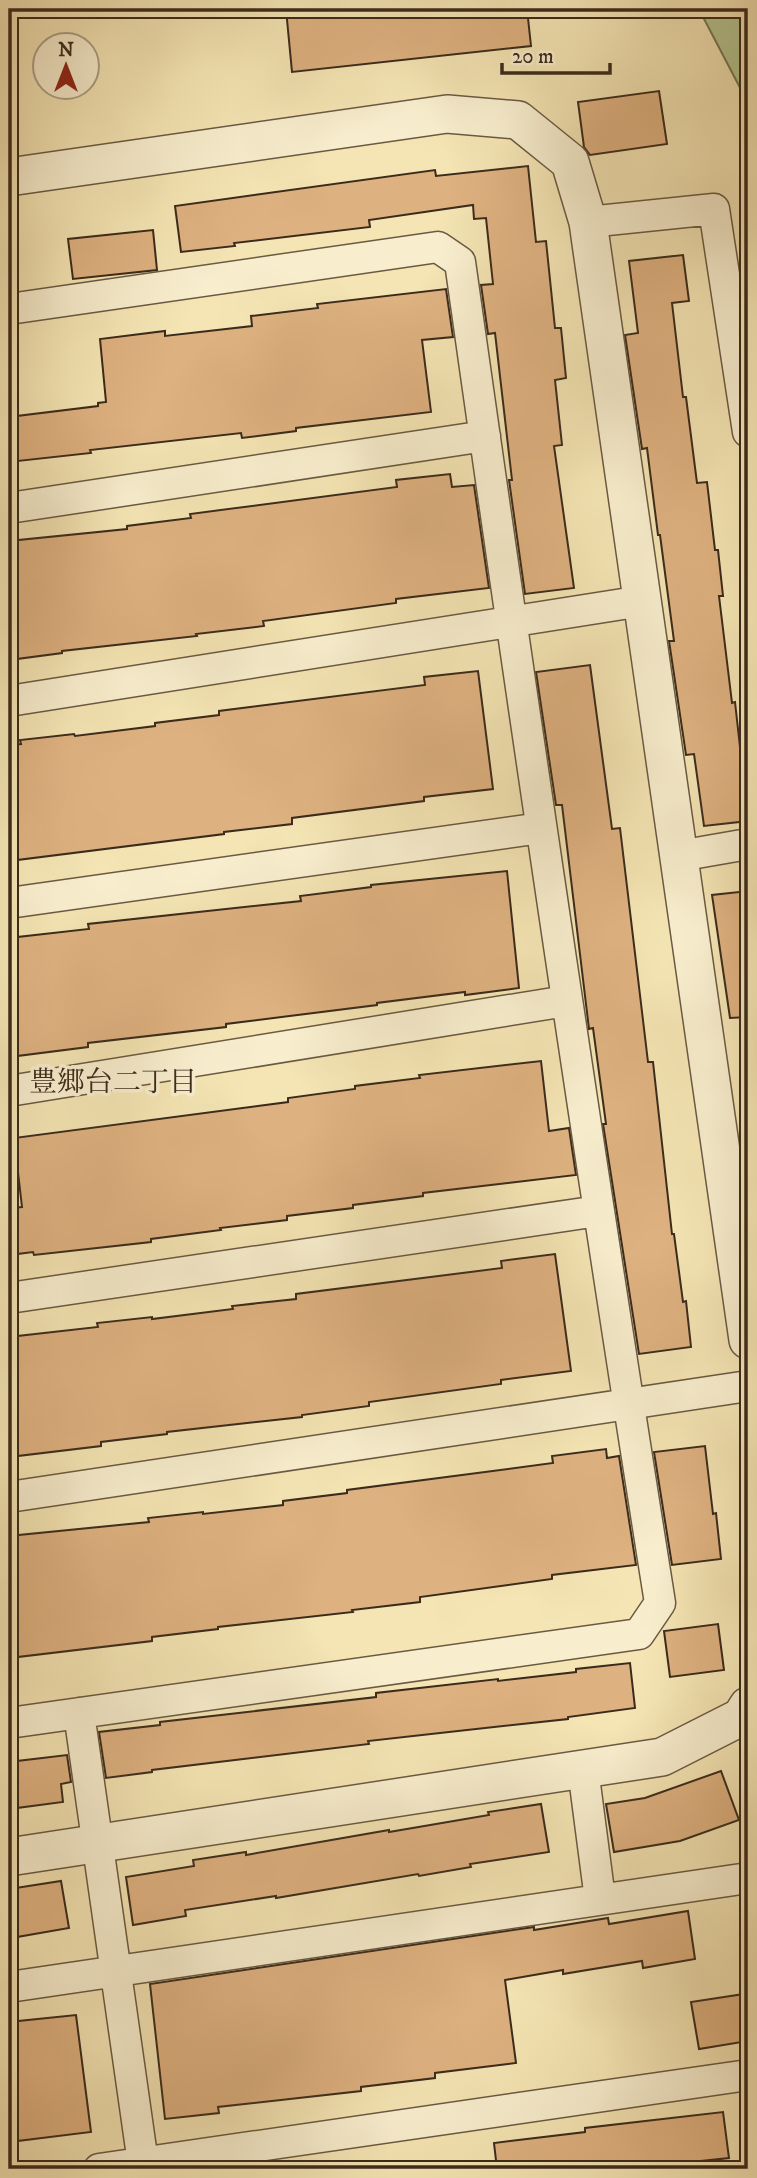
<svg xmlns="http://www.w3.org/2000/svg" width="757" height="2178" viewBox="0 0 757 2178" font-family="'IM FELL DW Pica','Noto Serif JP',serif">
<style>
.green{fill:#b6c691;stroke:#787856;stroke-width:2}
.building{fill:#deb180;stroke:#3b2b1c;stroke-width:2}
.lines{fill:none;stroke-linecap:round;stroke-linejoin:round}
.minor-casing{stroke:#6a5a42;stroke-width:33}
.tertiary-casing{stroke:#6a5a42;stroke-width:40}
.minor{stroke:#f8eece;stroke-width:30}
.tertiary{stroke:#f8eece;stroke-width:37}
.labels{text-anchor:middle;stroke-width:7;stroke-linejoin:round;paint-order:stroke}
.neighbourhood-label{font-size:28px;fill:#3b2b1c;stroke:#f8eece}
</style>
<rect width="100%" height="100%" fill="#f5e5b4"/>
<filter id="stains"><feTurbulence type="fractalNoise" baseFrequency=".00286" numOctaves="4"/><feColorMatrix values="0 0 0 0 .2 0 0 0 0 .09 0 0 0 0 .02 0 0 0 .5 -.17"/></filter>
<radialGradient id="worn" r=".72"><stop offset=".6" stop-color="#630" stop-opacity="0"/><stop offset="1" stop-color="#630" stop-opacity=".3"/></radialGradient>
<path class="green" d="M694,9H748V103L702,15Z"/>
<path class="building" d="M286,9H527L531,46L292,72Z
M659,91L667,144L590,155L584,147L578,102Z
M528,166L536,242L546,241L555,328H561L566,378L555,380L562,445L554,446L574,588L525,594L509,480H512L495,333L488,334L481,285L493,284L486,218L474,219L473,205L369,220L370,227L234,243L235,246L181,252L175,206L435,170L436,176Z
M153,230L157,270L73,279L68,239Z
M683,255L689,301L672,303L683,397H686L697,483L707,482L715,550H718L723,596H719L732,703L735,702L743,774H748V821L704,826L694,754L686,755L669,641H674L660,535H658L647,448L642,449L625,335L638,333L629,261Z
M446,289L453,337L422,340L431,412L296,428V431L242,438L241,433L90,450L91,453L9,462V417L98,406V403L106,402L100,339L165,331V336L252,326L251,316L318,308L317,304Z
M450,474L452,487L474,485L489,588L396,599V603L263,621L264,626L196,634L197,636L62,651V653L9,660V541L127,529V526L191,518L190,514L397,487L396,480Z
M590,665L612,829L620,828L648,1062H653L672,1234H674L683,1302L686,1301L691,1347L639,1354L603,1124H606L593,1028L589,1029L562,805H556L536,672Z
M478,671L493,789L424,797V801L292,818V824L224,832V834L9,861V745L21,744L20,740L74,734L75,736L155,726V723L219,715V711L425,685L424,677Z
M507,871L519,988L465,995V992L377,1003V1005L226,1024V1027L88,1043V1047L9,1057V938L89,929L88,924L301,901L300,896L371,887V885Z
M748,891V1017L730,1018L712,895Z
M541,1061L549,1131L569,1128L576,1175L423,1193V1196L353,1205V1208L287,1216V1220L220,1228L221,1230L151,1239V1242L34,1255L33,1252L9,1255V1208L22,1207L14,1138L288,1102V1098L355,1089V1086L420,1078L419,1075Z
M555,1254L571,1371L501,1380V1384L369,1402V1406L302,1415V1417L167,1432V1434L101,1442V1446L9,1457V1337L98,1327L97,1323L152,1317V1319L233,1309L232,1306L296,1299V1294L502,1268L501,1261Z
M705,1446L713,1514L716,1513L721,1559L672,1565L654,1452Z
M606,1449L607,1458L619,1456L636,1565L552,1575V1579L420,1597V1602L352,1610L353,1612L218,1627V1629L152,1637V1641L9,1658V1536L149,1522L148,1518L203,1512V1514L283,1505V1501L347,1493V1490L553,1463L552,1456Z
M718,1624L724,1670L670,1677L664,1631Z
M630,1663L635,1708L568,1717V1719L449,1732L368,1741L369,1744L152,1770V1772L106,1778L99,1732L160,1725V1722L376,1697V1693L498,1679V1681L576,1672V1669Z
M67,1755L71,1782L61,1784L63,1802L9,1809V1762Z
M721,1771L739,1820L680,1841L614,1852L606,1804L645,1798Z
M541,1804L549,1852L470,1864L471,1867L419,1876L418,1874L276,1898V1896L185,1910L186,1916L133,1925L126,1877L194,1866L193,1860L246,1852V1855L389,1830V1832L489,1815L488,1812Z
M61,1881L69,1928L17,1937L9,1889Z
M688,1911L695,1959L643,1968L642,1961L563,1974V1970L505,1980L516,2063L435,2073V2078L361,2087V2091L218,2107L219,2113L165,2119L150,1984L534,1927V1930L608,1918L609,1924Z
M744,1994L748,2019V2041L699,2049L691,2002Z
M76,2015L91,2132L9,2142V2022Z
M723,2112L729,2158L625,2169H497L494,2143L585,2132V2128Z"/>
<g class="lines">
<g class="minor-casing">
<path id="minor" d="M588,222L714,209L748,432
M9,309L438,247L460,262C523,709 589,1156 660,1603L639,1634L9,1723
M9,508L485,436
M9,701L642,601
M679,856L748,844
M9,903L541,828
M9,1091L566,1001
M9,1298L598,1211
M9,1497L748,1386
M79,1713L143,2163
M583,1769L600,1899
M9,1987L748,1878
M99,2169L748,2075"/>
</g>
<g class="tertiary-casing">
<path id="tertiary" d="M9,177L447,114L518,120L570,162L588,222L748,1340
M9,1857L662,1757L741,1717L748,1706"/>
</g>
<use href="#minor" class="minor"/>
<use href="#tertiary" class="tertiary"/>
</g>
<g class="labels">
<g class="neighbourhood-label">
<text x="113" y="1091">豊郷台二丁目</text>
</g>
</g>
<rect width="757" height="2178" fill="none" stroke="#f5e5b4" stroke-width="35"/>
<rect x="10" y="10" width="736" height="2157" fill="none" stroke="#3b2b1c" stroke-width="3.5"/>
<rect x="18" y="18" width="722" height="2143" fill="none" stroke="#3b2b1c" stroke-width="2"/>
<g transform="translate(66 66)"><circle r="33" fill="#f8eece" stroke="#aca087" stroke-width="2"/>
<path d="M0-5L12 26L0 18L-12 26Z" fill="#8f2418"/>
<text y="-10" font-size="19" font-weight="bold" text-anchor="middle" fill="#3b2b1c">N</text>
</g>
<path d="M502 63v10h108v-10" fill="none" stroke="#3b2b1c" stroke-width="3.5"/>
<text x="512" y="63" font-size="21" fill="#3b2b1c" stroke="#f8eece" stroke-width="5" paint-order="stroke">20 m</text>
<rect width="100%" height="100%" filter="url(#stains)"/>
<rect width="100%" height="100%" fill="url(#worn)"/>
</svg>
